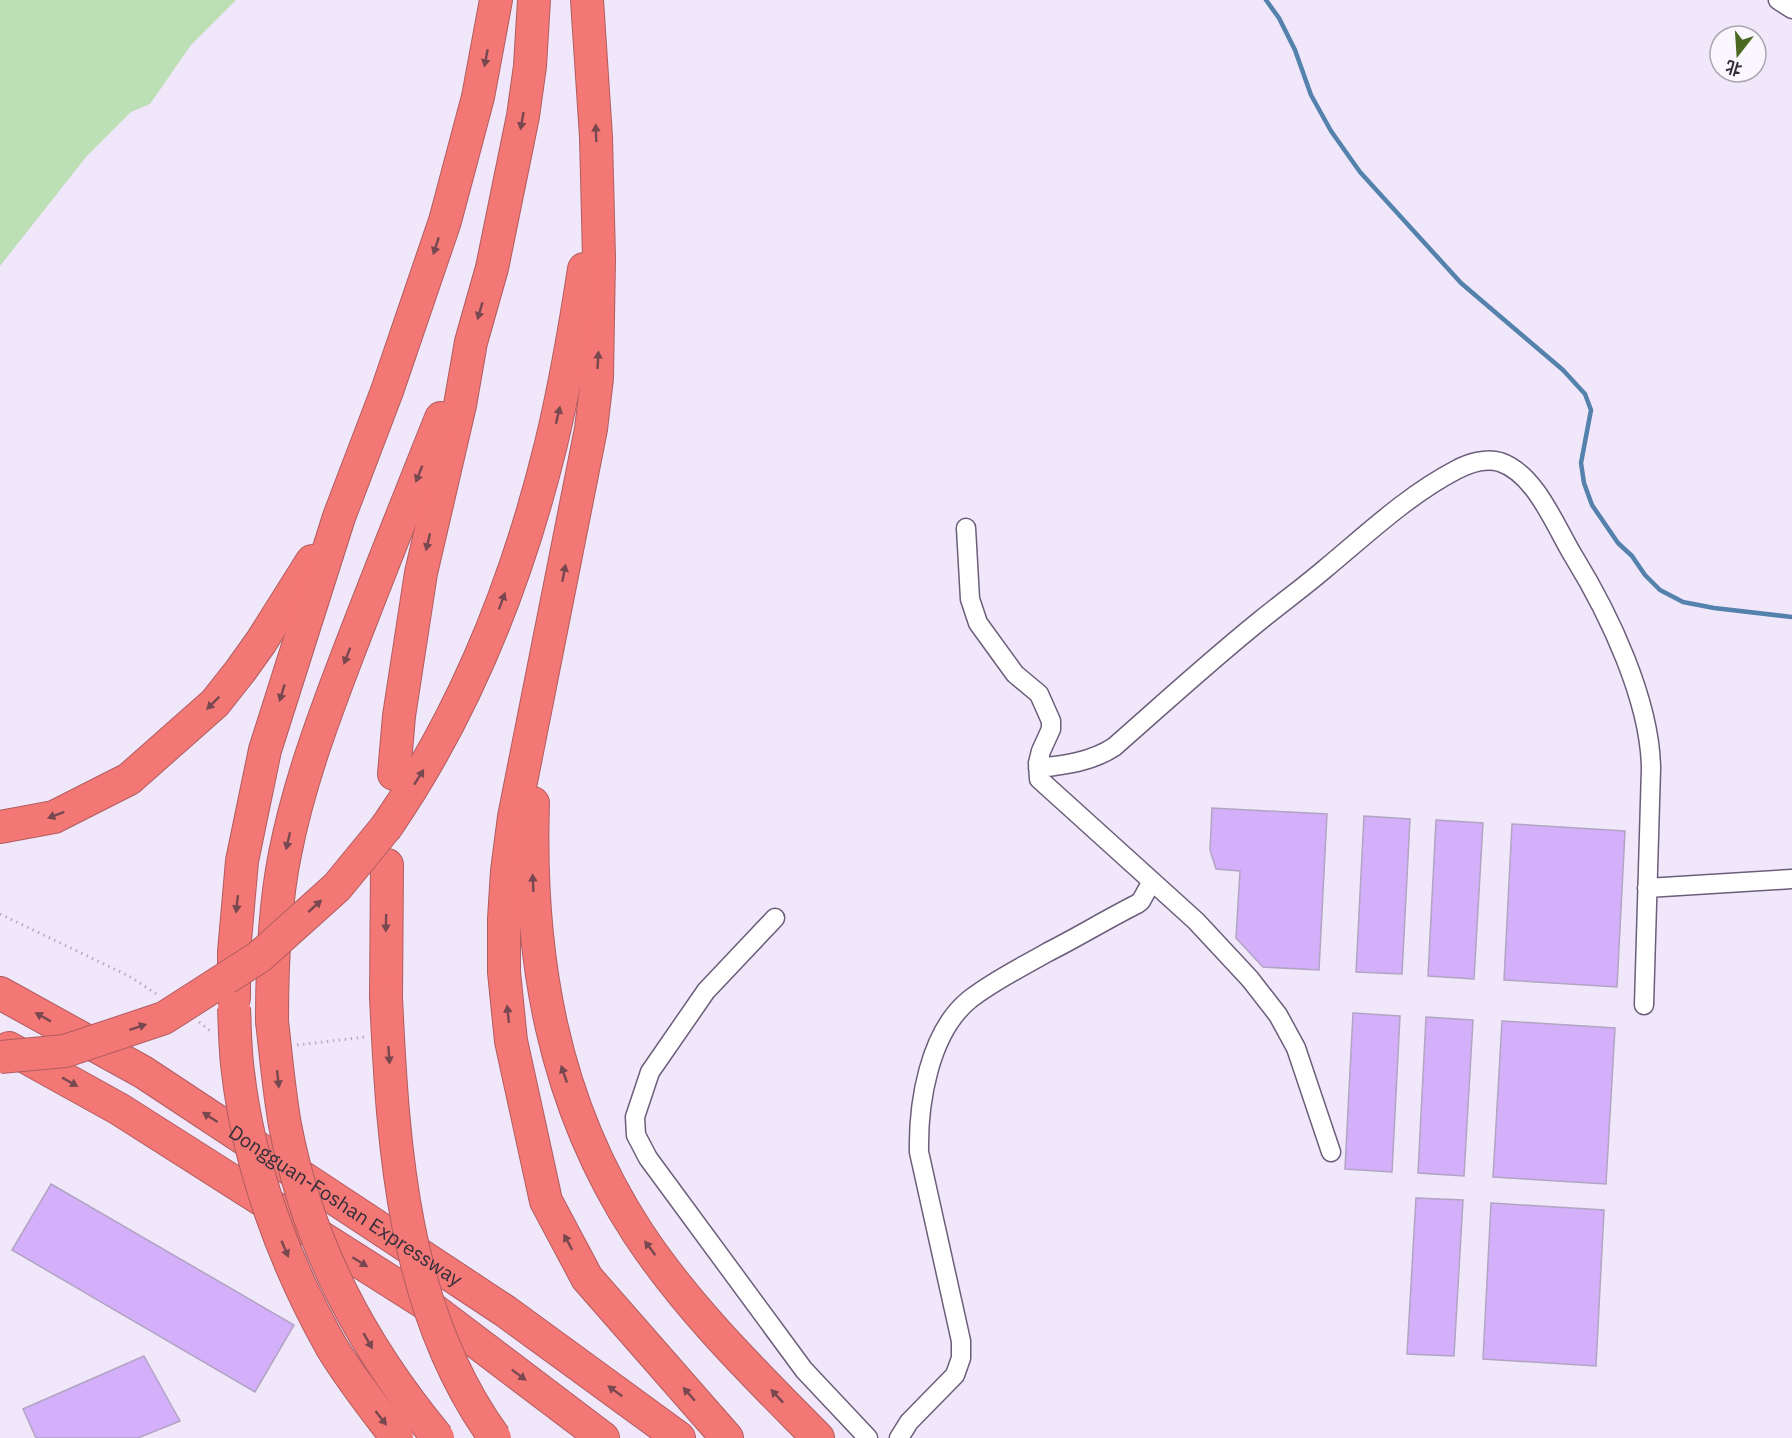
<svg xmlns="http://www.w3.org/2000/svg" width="1792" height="1438" viewBox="0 0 1792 1438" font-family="'IBM Plex Sans','Noto Sans SC',sans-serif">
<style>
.green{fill:#bddfb5}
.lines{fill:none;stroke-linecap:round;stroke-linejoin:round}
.stream{stroke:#5482ad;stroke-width:4.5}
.building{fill:#d3b0f9;stroke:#b2a4c3;stroke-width:1.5}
.street-casing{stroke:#6b5e7a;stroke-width:21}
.highway-casing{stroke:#b05d60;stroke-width:34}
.path{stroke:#b7aec0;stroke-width:3;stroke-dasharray:1.5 4.5;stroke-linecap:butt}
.street{stroke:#fff;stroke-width:18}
.highway{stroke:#f37774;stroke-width:32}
.highway-bridge-casing{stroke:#b05d60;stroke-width:34;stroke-linecap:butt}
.highway-bridge{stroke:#f37774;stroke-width:32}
.oneway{fill:#77484f}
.labels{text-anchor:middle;stroke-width:4.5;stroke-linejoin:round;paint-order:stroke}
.street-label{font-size:20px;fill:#342e3b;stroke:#faf7fe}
</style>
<rect width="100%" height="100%" fill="#f0e7fb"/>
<path class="green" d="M0,0H236L191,45L150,104L131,112L86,157L0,266Z"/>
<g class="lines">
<path class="stream" d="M1266,0L1279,18L1295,50L1311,95L1331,131L1360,172L1461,283L1563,370L1585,394L1591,410L1581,463L1584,483L1592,505L1618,543L1632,556L1645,575L1660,590L1683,602L1714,608L1792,617"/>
</g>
<path class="building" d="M1212,808L1327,814L1319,970L1263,967L1236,938L1240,871L1216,869L1210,850Z
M1364,816L1410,819L1402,974L1356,972Z
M1436,820L1483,823L1474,979L1428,976Z
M1512,824L1625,831L1617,987L1504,980Z
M1353,1013L1400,1016L1392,1172L1345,1169Z
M1426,1017L1473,1020L1464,1176L1418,1173Z
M1502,1021L1615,1028L1606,1184L1493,1177Z
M51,1184L294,1325L255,1392L12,1250Z
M1416,1198L1463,1200L1454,1356L1407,1354Z
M1491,1203L1604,1210L1596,1366L1483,1359Z
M144,1356L180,1421L138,1438H36L23,1409Z"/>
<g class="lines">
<g class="street-casing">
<path id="street" d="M1778,0L1792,9
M966,528L970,599L978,623L1015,674L1039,694L1051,721V729L1041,751L1038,763L1039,779L1196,921L1250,979L1278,1015L1296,1048L1331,1152
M1038,768C1064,765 1091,762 1114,747C1163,704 1211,660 1262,619C1283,602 1305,586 1326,568C1367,534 1408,495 1456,470C1469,463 1486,458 1500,462C1536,474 1555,526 1574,557C1609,614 1650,700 1651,768L1644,1005
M1647,888L1792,879
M775,918L706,991L650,1072L635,1117L636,1135L648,1158L804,1370L868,1438
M899,1438L909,1422L955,1375L961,1358V1341L919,1152C918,1103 929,1033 969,1000C993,981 1022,967 1048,952C1078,937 1107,919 1137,904L1141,901L1152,881"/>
</g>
<g class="highway-casing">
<g id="highway">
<path d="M587,0L596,137L599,258L597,378L591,429L514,817L507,871L504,919V972L511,1041L546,1201L587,1278L727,1438"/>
<path d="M394,774L399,716L421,573L460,405L471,342L492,268L523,116L530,66L534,0"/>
<path d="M533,803C528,957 553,1103 638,1233C688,1309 755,1374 818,1438"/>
<path d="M387,826C466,711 518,579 551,444C565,386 575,328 584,269"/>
<path d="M0,827L54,817L129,779L215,703L241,670L261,642L312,561"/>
<path id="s1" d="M0,993L143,1072L505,1311L679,1438"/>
<path d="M386,997L387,865"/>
<path d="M234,998V952L242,861L265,750L339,517L387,391L445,221L478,97L496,0"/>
<path d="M272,1021C272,965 274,908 285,854C298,787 322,722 346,659C377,578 409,498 441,418"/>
<path d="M9,1048L119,1109L426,1304L603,1438"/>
</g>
</g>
<path class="path" d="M0,914L129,976L158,995
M199,1022L213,1033
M297,1045L365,1037"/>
<use href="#street" class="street"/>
<use href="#highway" class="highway"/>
<g class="highway-bridge-casing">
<path id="highway-bridge" d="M386,997C393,1149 403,1311 495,1438
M234,1008C235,1029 235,1051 238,1072C249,1167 284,1262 331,1346C350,1378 374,1408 397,1438
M272,1021C276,1056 279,1091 285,1125C308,1245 361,1345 438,1438
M0,1057L65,1051L164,1018L259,957L337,887L387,826"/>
</g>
<use href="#highway-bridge" class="highway-bridge"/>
</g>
<defs><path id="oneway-solid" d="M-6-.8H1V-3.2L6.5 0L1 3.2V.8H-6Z" transform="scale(1.5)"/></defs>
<g class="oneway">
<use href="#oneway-solid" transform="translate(486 58) rotate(101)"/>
<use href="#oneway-solid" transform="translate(522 121) rotate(100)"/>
<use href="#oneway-solid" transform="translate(596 133) rotate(-92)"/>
<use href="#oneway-solid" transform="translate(436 246) rotate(108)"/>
<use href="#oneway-solid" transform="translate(480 311) rotate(106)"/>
<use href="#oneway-solid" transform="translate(598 360) rotate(-87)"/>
<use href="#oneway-solid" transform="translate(558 415) rotate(-77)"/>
<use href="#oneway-solid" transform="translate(419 474) rotate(112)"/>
<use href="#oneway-solid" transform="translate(428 542) rotate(103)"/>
<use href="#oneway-solid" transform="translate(564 573) rotate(-79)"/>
<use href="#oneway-solid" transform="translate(502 601) rotate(-70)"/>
<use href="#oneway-solid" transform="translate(347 656) rotate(111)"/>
<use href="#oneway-solid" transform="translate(282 693) rotate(107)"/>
<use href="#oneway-solid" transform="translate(213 703) rotate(135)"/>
<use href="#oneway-solid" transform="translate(419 777) rotate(-58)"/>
<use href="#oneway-solid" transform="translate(56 815) rotate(159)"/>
<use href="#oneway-solid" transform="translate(288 841) rotate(103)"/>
<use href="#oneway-solid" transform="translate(533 883) rotate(-93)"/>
<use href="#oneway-solid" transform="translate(237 904) rotate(96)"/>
<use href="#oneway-solid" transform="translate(315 906) rotate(-42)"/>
<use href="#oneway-solid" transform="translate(386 923) rotate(91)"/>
<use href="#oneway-solid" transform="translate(508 1014) rotate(-96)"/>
<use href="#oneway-solid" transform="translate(43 1017) rotate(-151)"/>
<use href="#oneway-solid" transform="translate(138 1027) rotate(-18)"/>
<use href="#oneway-solid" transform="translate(389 1055) rotate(86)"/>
<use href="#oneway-solid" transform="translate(564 1074) rotate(-109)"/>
<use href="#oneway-solid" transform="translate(278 1079) rotate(84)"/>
<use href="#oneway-solid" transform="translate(70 1082) rotate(29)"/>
<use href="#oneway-solid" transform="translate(210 1117) rotate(-147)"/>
<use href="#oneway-solid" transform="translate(568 1242) rotate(-118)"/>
<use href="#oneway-solid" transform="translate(650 1248) rotate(-127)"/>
<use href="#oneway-solid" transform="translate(285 1249) rotate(67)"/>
<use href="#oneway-solid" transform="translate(360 1262) rotate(32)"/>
<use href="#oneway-solid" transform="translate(368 1341) rotate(60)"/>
<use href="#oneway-solid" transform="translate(519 1375) rotate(37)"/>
<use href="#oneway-solid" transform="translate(615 1391) rotate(-144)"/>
<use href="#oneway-solid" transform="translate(689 1394) rotate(-131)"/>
<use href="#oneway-solid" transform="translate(777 1396) rotate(-133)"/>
<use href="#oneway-solid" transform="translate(381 1418) rotate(52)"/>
</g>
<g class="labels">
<g class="street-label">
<text dy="7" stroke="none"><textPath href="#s1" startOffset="406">Dongguan-Foshan Expressway</textPath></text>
</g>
</g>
<g transform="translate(1738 54) rotate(197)"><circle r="28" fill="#faf7fe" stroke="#aba7b0" stroke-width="1.5"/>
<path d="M0-4.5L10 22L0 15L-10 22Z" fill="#4b6a20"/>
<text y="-9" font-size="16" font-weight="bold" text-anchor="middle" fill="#342e3b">北</text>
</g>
</svg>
